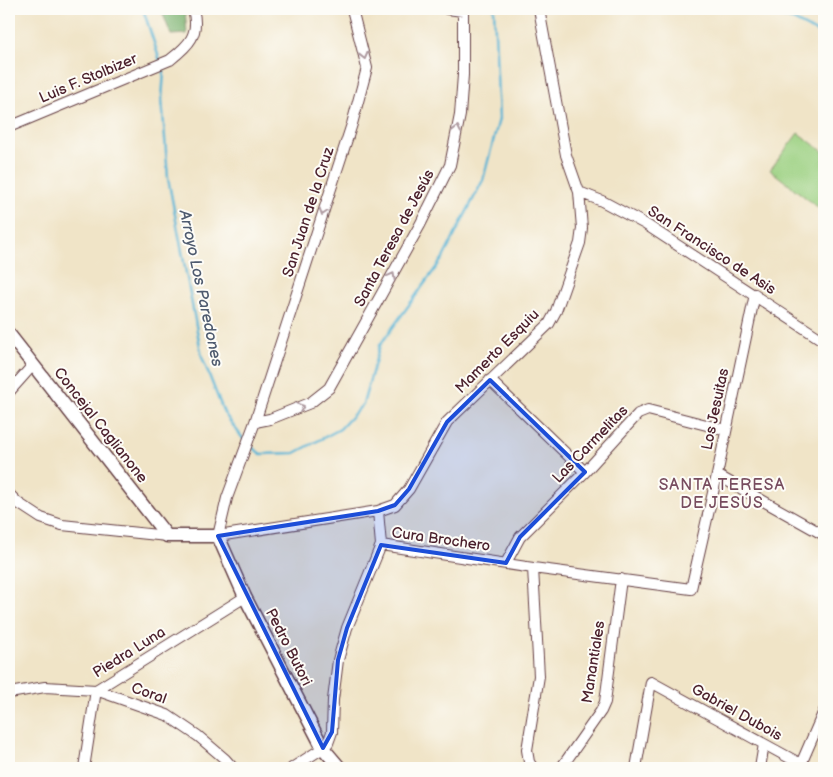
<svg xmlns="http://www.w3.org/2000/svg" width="833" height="777" viewBox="0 0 833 777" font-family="'Balsamiq Sans',sans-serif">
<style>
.green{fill:#9bd081;stroke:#727856}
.forest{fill:#7cb26f;stroke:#63684d}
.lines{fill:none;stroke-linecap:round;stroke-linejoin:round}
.stream{stroke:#56b4d5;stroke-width:2.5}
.minor-casing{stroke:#633d42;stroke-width:12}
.tertiary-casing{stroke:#633d42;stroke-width:15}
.minor{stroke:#fff;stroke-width:10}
.tertiary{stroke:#fff;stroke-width:12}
.oneway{stroke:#ae9aa0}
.marked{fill:#1d4ed8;fill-opacity:0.2;stroke:#1d4ed8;stroke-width:4;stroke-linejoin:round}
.labels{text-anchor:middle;stroke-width:4;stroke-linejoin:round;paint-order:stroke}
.street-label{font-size:15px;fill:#4a1f2b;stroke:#fdfcf7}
.water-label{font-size:16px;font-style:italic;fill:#4f5b6f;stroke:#fdfcf7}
.neighbourhood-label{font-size:16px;letter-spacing:1px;fill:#774c5e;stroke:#fdfcf7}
</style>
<rect width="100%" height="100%" fill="#fdfcf7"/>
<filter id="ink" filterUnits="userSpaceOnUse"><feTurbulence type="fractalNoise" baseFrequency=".02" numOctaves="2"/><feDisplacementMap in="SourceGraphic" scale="10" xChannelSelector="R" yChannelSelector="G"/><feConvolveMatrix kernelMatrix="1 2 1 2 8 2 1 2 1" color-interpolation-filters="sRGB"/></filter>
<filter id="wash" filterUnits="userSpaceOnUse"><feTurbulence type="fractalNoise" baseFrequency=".0096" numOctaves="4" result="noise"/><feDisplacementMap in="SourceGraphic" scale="20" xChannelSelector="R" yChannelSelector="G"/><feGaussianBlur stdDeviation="1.12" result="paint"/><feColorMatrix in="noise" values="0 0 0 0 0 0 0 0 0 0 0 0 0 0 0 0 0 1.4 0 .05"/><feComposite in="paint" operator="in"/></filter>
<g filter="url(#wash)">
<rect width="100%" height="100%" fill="#f0e4c7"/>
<path class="green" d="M798,133L824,152V212L770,170Z"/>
<path class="forest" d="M161,9H185L187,34L171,35Z"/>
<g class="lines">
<path class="stream" d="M143,9L160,61
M761,9L793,20L824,36
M164,71L162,99L168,178L202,357L224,413L244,440
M250,446L261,454L295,453L340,429L363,404L380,345L443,258L483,180L499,119L494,9"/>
</g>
</g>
<g filter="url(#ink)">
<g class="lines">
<g class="minor-casing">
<path id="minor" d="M352,9L367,68L352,124L255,422L227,498L218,536L378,511L381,545L533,568L691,589L717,475L755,294
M9,127L170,60C189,45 200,35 193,9
M579,192L602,201L645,224L824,341
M490,380L585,472
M9,392L33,365
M255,422L270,419L310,403L329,388L420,225L450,165L460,115L463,75V11L447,9
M717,475L824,535
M9,494L18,503L41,518L62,525L167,536
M378,511L395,505L409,489L447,422L549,324L556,311L580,243L582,228L579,192L566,155L539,9
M506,563L520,537L585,472L638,414L648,410L726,430
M533,568L539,676L527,750L529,762L533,768
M9,693L45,687L96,690L167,715L198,736L225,759L233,768
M801,764L824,711
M84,768L96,690L245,597
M292,768L323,748L328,743L332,732L333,700L338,660L347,628L381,545
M561,768L601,711L605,702L621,579
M636,768L651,682L808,768
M760,768L764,744"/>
</g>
<g class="tertiary-casing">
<path id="tertiary" d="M9,334L167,536H218L245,597L323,748L340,768"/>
</g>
<use href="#minor" class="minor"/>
<use href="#tertiary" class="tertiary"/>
</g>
<defs><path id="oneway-chevron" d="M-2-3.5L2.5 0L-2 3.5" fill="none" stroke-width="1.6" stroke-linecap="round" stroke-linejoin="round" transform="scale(1.25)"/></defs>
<g class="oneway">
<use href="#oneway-chevron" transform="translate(364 56) rotate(76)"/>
<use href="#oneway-chevron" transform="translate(457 129) rotate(-78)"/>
<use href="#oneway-chevron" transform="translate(323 212) rotate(108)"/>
<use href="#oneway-chevron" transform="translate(392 276) rotate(-61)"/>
<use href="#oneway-chevron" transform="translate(301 407) rotate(-21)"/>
</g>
</g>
<path class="marked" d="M490,380L585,472L520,537L506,563L381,545L347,628L338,660L332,732L323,748L218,536L378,511L395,505L409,489L447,422Z"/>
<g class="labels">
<g class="street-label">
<text transform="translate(88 78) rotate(-23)" y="5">Luis F. Stolbizer</text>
<text transform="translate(308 212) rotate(-72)" y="5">San Juan de la Cruz</text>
<text transform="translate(394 238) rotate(-62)" y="5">Santa Teresa de Jesús</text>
<text transform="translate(712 250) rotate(33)" y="5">San Francisco de Asis</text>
<text transform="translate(497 351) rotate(-45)" y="5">Mamerto Esquiu</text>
<text transform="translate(715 409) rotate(-78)" y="5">Los Jesuitas</text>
<text transform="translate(101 425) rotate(52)" y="5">Concejal Caglianone</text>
<text transform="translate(590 444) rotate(-46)" y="5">Las Carmelitas</text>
<text transform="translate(441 539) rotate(8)" y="5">Cura Brochero</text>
<text transform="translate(289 647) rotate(63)" y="5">Pedro Butori</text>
<text transform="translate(129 652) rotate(-32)" y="5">Piedra Luna</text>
<text transform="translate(593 662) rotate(-81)" y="5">Manantiales</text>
<text transform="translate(149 693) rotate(20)" y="5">Coral</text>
<text transform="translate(737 712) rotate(29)" y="5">Gabriel Dubois</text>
</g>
<g class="water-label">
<text transform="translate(202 288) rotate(78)" y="6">Arroyo Los Paredones</text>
</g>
<g class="neighbourhood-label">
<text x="722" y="490">SANTA TERESA<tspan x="722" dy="18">DE JESÚS</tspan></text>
</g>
</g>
<rect width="833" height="777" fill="none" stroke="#fdfcf7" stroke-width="30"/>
</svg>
